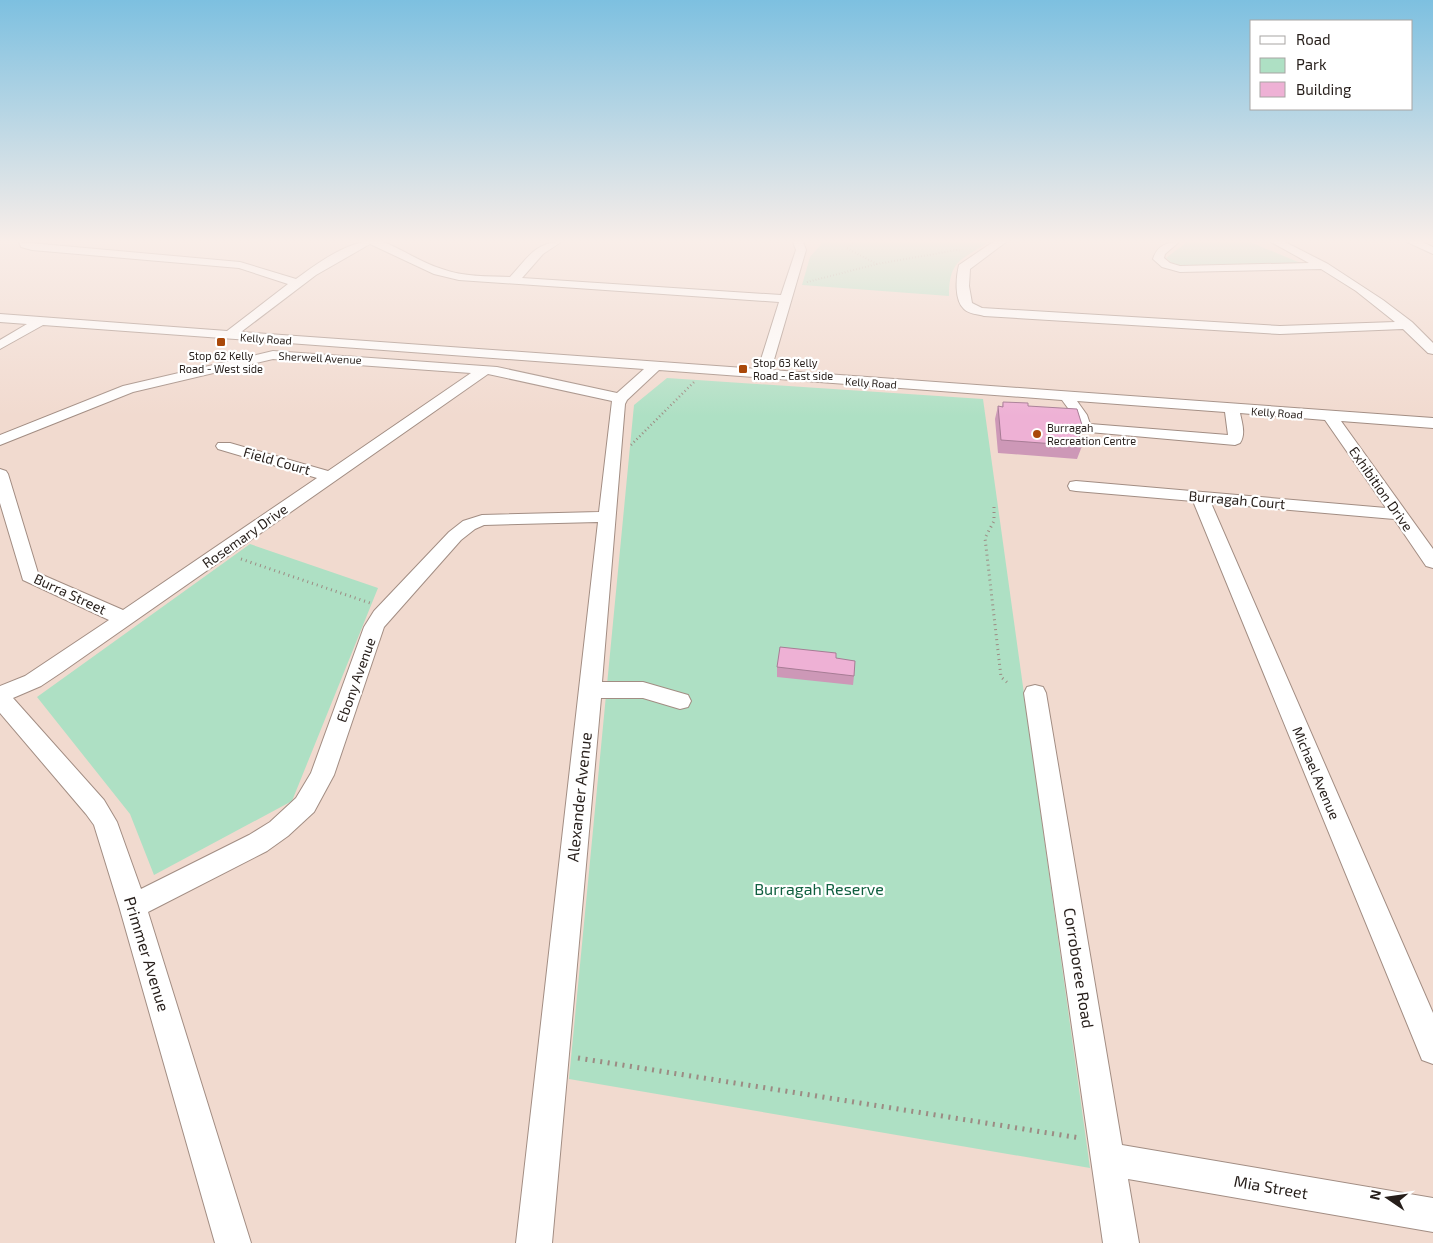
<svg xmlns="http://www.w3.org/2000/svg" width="1433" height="1243" viewBox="0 0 1433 1243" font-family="'Exo 2',sans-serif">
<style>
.green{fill:#aee0c4}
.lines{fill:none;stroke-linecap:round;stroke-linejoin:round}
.minor-casing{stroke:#a28d83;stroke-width:2}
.path-far3{stroke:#9c8b83;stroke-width:2;stroke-dasharray:0.5 2.5;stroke-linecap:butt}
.path-far2{stroke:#9c8b83;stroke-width:2.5;stroke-dasharray:1 3;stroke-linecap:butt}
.path-far1{stroke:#9c8b83;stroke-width:3;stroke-dasharray:1 4;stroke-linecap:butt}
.path{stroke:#9c8b83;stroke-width:5;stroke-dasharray:2 5.5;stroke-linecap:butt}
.minor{fill:#fff;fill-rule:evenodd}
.wall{fill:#cd98b7}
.building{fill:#eeb1d5;stroke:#a77c95}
.poi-dot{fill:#aa4809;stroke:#fff;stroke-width:2}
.labels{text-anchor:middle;stroke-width:4.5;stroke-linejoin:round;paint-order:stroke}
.far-street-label{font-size:11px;fill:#261e1a;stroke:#fff}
.far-poi-label{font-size:11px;fill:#261e1a;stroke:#fff;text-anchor:start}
.street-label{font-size:14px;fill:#261e1a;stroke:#fff}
.near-street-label{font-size:16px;fill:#261e1a;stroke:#fff}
.near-park-label{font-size:16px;fill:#0f5f3f;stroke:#fff}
</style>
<rect width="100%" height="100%" fill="#f1dacf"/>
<path class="green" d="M823,242H989C961,260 949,260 949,296L802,285L810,257Z
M1187,242H1250L1303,264L1189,267L1173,264L1166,258Z
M667,378L983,399L1090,1168L569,1079L634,405Z
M250,544L378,588L292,801L154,875L130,814L37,697Z"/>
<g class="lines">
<g class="minor-casing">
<path id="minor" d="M19,242L240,262L296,279C318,263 357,233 386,243C405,251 422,263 442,269C463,277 488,276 510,277C527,259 535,242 561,242L543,254L522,278L781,295L796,250L793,242H803L806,250L771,370L1433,418V428L1341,421L1433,549V568L1426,566L1394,519L1211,503L1433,1013V1064L1422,1060L1193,501L1076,491L1070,490L1068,486L1070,482L1076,481L1386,508L1325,420L1240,413C1242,423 1246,434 1240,443L1235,445L1078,431L1073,415L1062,400L659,370L627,400L625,404L602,682H643L688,695L691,701L688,707L680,709L643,698H601L552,1243H516L598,522L484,525L475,529L461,540L384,627L334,775L314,812L288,836L267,851L148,912L251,1243H215L119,906L94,825L86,814L0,713V686L25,676L109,620L23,580L0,503V469L6,471L8,474L38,573L123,610L317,478L218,449L216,446L218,443H230L328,471L471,373L273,359L133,392L0,445V435L123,386L273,351L497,367L617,393L644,369L43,325L0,349V340L27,324L0,322V314L227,331L288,284L239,268L32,250L21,247ZM370,244L434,274L459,280L779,302L758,369L241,332L316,275ZM488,374L612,401L599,512L482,515L463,521L449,532L374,611L364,627L311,773L296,798L270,822L249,835L141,889L117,822L104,800L13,698L41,686L62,672ZM1077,401L1225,412L1228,435L1090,424L1087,415Z
M993,242H1006L970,269L969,286L972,303L982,308L1280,326L1395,322L1356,291L1321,269L1180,272L1162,267L1153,259C1157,246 1166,242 1179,242L1165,254L1164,258L1170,263L1180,266L1309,263L1271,242H1285L1328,264L1383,300L1412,322L1433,343V354L1428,353L1403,329L1280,334L984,316C978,314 969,314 964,309C954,300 956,277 959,265Z
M1407,242H1422L1433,247V254Z
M1035,685L1043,687L1046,693L1122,1145L1433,1198V1232L1128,1179L1139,1243H1103L1024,693L1027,687Z"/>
</g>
<path class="path-far3" d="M855,242L846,248L877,264
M807,282L877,264L957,250L962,251"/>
<path class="path-far2" d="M631,445L694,382"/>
<path class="path-far1" d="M994,507V521L985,538L1001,677L1009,684
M241,559L370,603"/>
<path class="path" d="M578,1058L1080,1138"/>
<use href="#minor" class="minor"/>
</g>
<path class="wall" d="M1003,402L1028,406L1082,425L1079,435L1082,446L1077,459L998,453L995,419L998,406L1002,407Z
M836,658L854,676L853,685L777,677V667Z"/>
<path class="building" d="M1003,402L1028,403V406L1077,409L1082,425H1076L1082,446L1001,440L998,406L1003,407Z
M780,647L836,653V658L855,661L854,676L777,667Z"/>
<linearGradient id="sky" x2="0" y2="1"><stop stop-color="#7dc0e0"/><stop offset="0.58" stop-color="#f9eee9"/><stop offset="1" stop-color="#f9eee9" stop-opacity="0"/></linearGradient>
<rect width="1433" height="416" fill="url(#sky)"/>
<g class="poi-dot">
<rect x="216" y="337" width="10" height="10" rx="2.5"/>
<rect x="738" y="364" width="10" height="10" rx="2.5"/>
<circle cx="1037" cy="434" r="5"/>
</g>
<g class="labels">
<g class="far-street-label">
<text transform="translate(266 339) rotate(4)" y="4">Kelly Road</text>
<text transform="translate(320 358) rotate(3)" y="4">Sherwell Avenue</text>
<text transform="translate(871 383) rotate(4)" y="4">Kelly Road</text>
<text transform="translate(1277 413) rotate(4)" y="4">Kelly Road</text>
</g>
<g class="far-poi-label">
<text x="221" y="360" text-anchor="middle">Stop 62 Kelly<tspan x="221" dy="13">Road - West side</tspan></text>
<text x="753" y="367">Stop 63 Kelly<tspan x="753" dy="13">Road - East side</tspan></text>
<text x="1047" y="432">Burragah<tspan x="1047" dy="13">Recreation Centre</tspan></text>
</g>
<g class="street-label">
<text transform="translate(277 461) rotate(16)" y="5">Field Court</text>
<text transform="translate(1381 489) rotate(55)" y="5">Exhibition Drive</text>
<text transform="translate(1237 500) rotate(5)" y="5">Burragah Court</text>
<text transform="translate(245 536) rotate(-35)" y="5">Rosemary Drive</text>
<text transform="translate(70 594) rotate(25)" y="5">Burra Street</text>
<text transform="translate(356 680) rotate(-70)" y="5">Ebony Avenue</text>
<text transform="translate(1316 773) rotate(67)" y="5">Michael Avenue</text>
</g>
<g class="near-street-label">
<text transform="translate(579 797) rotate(-84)" y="6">Alexander Avenue</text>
<text transform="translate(147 954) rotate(73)" y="6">Primmer Avenue</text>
<text transform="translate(1079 968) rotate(81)" y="6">Corroboree Road</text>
<text transform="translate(1271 1187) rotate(10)" y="6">Mia Street</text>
</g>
<g class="near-park-label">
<text x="819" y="895">Burragah Reserve</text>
</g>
</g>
<rect x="1250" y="20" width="162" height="90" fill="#ffffff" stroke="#a8a5a3"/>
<rect x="1260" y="36" width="25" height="8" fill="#ffffff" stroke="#a8a5a3"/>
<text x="1296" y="45" font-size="15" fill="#261e1a">Road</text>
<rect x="1260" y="58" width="25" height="15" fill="#aee0c4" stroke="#a8a5a3"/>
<text x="1296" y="70" font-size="15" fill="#261e1a">Park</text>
<rect x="1260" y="82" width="25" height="15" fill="#eeb1d5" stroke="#a8a5a3"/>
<text x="1296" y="95" font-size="15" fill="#261e1a">Building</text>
<g transform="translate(1388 1198) rotate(283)" stroke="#ffffff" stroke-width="4" paint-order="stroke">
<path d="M0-4L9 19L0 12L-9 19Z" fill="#261e1a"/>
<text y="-8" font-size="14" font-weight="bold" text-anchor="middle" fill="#261e1a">N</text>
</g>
</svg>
